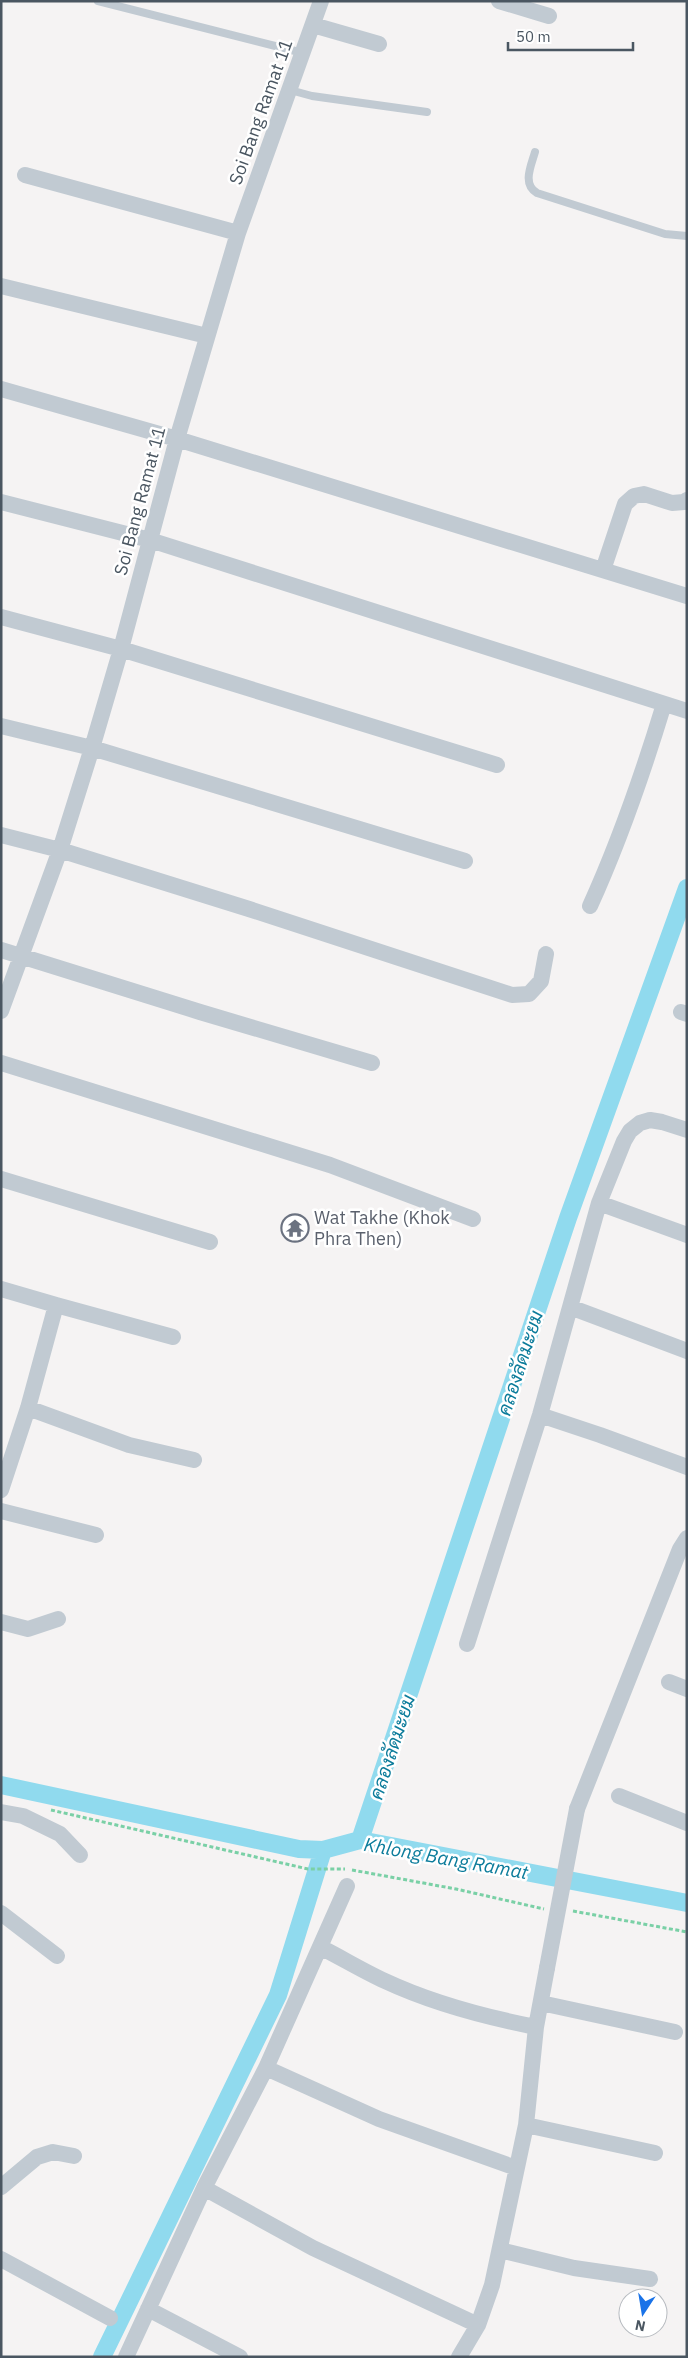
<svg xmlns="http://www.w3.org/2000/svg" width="688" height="2358" viewBox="0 0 688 2358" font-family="'IBM Plex Sans',Sarabun,sans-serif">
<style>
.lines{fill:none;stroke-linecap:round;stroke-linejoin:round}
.canal{stroke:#90daee;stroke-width:18}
.path{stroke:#7ad0a6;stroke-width:3;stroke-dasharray:4 2.5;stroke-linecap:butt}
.service{stroke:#c1cad2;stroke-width:8}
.minor{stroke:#c1cad2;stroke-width:16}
.minor-bridge{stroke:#c1cad2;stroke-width:16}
.labels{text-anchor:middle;stroke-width:5;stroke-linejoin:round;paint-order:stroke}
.street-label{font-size:18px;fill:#4a5661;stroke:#fff}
.worship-label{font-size:18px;fill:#5b616d;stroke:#fff;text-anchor:start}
.water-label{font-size:19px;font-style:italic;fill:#0c7c9b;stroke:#fff}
</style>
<rect width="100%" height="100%" fill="#f5f3f3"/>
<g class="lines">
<path class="canal" d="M1,1785L299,1849L323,1850L360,1840L687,1903
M360,1840L568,1218L687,888
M102,2357L278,1995L323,1850"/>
<path class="path" d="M51,1810L308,1869H345
M352,1870L456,1889L544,1909
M573,1911L687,1932"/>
<path class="service" d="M98,1L303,53
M290,90L312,96L427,112
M535,152C531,166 522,184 537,193L665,234L687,236"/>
<path class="minor" d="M499,1L549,16
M313,25L379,44
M25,175L238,233
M1,286L207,336
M1,389L177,439L687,596
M1,502L150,540L687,711
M603,570L625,504L634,496L644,494L672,503L684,502L687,500
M1,617L121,649L497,765
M1,726L92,748L465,861
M1,835L60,850L249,909L512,995L529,994L541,981L546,954
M590,906C620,840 643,773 664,704
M1,950L200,1012L372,1063
M1,1011L60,850L92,748L121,649L177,439L238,233L321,1
M681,1012L687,1014
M1,1063L330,1165L473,1219
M1,1179L210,1242
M599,1203L687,1235
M1,1289L56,1305L28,1408L1,1490
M56,1305L173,1337
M570,1307L687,1351
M28,1408L129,1445L194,1460
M540,1415L600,1435L687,1467
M1,1511L96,1535
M1,1622L28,1629L58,1619
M467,1644L540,1415L599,1203L624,1141L630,1131L640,1123L650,1120L662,1122L687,1130
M669,1682L687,1689
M619,1796L687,1823
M577,1809L680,1549L687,1538
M1,1812L23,1816L60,1834L80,1855
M1,1913L57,1956
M320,1947C342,1958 363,1971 385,1981C432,2003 485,2017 536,2027
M541,2003L675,2032
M266,2068L379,2119L516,2168
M526,2125L655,2153
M1,2187L37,2157L53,2152L74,2156
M204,2188L313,2248L478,2325
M500,2250L574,2268L650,2279
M1,2259L110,2318
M148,2309L240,2357
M126,2357L204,2188L266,2068L347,1886
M459,2357L478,2325L492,2285L526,2125L536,2027L547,1968"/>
<path class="minor-bridge" d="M547,1968L577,1809"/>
</g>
<defs>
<g id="temple-ring" transform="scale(1.4375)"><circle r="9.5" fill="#fff" stroke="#6b7280" stroke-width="1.5"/><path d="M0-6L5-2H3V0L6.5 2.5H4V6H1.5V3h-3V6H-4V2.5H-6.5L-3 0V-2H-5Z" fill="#6b7280"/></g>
</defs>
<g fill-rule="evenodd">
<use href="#temple-ring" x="295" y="1228"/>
</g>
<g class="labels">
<g class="street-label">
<text transform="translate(261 112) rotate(-70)" y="6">Soi Bang Ramat 11</text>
<text transform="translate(140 501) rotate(-75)" y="6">Soi Bang Ramat 11</text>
</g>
<g class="worship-label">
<text x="314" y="1224">Wat Takhe (Khok<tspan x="314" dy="21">Phra Then)</tspan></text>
</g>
<g class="water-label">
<text transform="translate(520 1363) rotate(-72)" y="7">คลองลัดมะยม</text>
<text transform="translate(392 1747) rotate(-72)" y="7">คลองลัดมะยม</text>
<text transform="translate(446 1858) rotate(10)" y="7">Khlong Bang Ramat</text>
</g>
</g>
<rect width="688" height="2358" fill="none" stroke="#4a5661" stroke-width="5"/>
<g transform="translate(643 2313) rotate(192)"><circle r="24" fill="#ffffff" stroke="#b7bbc0"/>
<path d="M0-4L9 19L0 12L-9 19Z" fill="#1a73e8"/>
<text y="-8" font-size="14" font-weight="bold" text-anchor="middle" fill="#4a5661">N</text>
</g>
<path d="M508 42v8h125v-8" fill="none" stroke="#4a5661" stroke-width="2.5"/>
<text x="516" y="42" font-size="15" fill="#4a5661" stroke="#ffffff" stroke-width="4" paint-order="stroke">50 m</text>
</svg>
